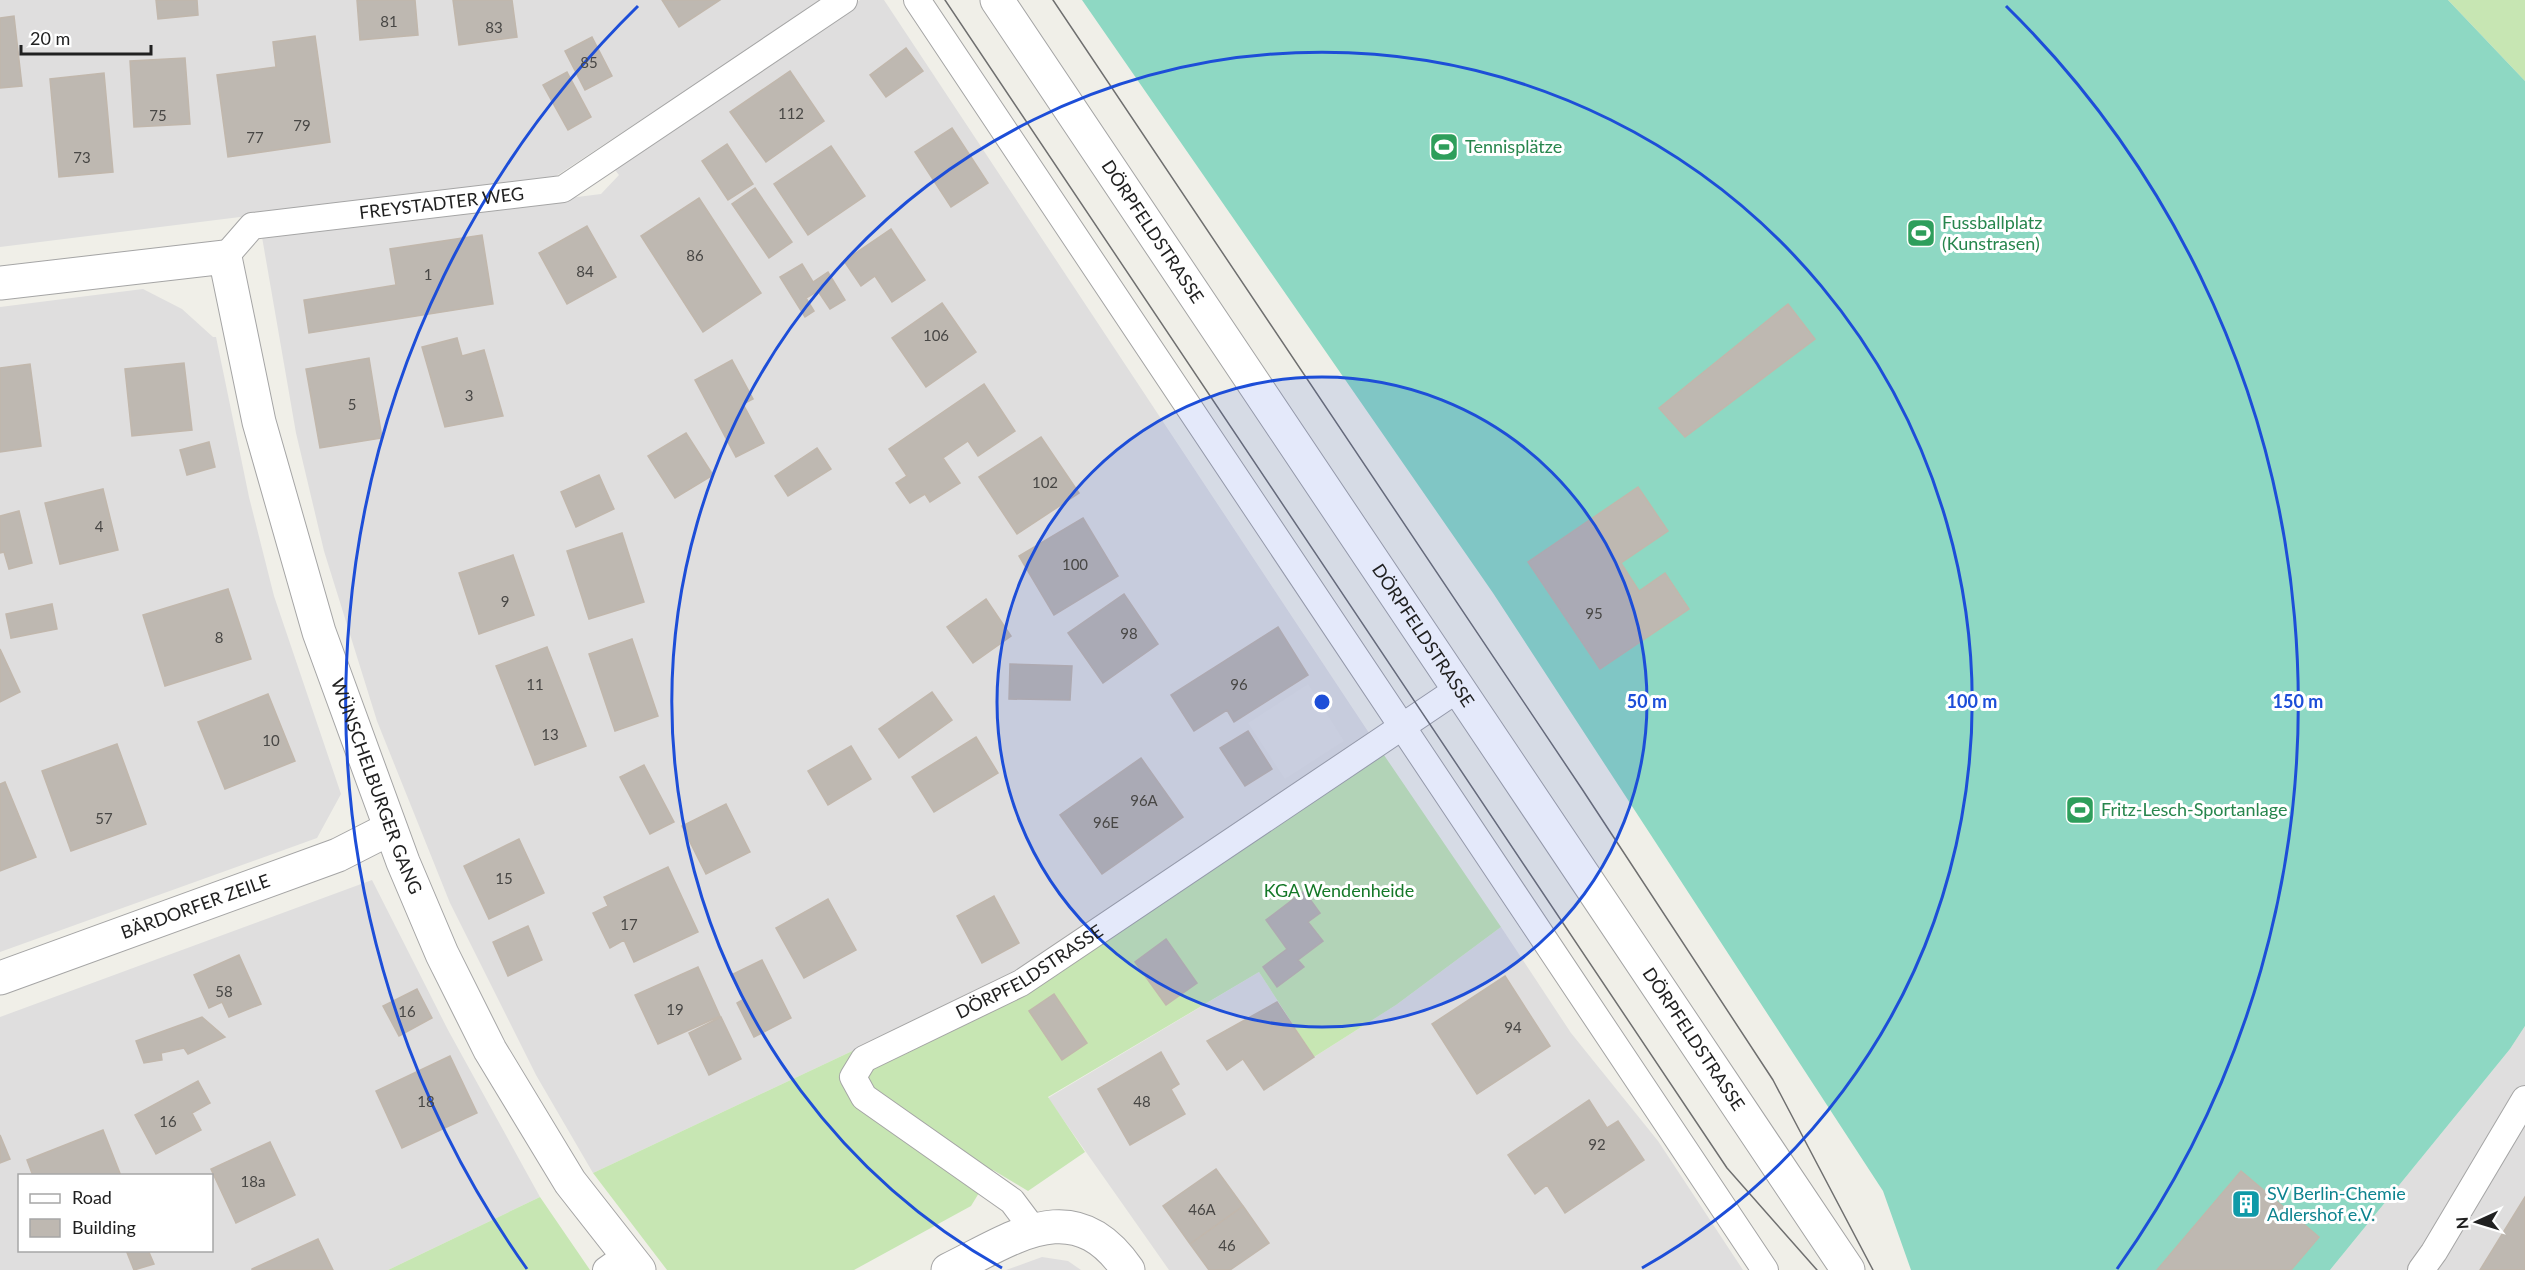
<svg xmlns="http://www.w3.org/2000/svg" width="2525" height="1270" viewBox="0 0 2525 1270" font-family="Lato,sans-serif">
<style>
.residential{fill:#dfdede;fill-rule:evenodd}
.grass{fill:#c7e6b3}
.pitch{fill:#8ed8c3}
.parking{fill:#e1e1e1}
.building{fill:#beb8b1;stroke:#c1b7ac;stroke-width:1.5}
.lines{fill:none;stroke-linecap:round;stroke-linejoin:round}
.service-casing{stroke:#a5a5a5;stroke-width:28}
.minor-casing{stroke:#a5a5a5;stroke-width:35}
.tertiary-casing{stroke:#a5a5a5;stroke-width:35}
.service{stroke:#fff;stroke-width:26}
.minor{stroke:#fff;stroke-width:33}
.tertiary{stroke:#fff;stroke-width:33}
.tram{stroke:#6f6f6f;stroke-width:1.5}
.ring{fill:none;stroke:#1d4ed8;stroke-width:3}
.labels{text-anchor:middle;stroke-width:6;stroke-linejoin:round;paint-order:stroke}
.number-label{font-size:15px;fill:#484745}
.leisure-label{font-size:18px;fill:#27864d;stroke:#fff;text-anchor:start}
.street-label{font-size:18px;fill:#212121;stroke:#fff}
.park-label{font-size:18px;fill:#157828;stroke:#fff}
.culture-label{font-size:18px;fill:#0d838f;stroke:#fff;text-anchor:start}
.centre{fill:#1d4ed8;stroke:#fff;stroke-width:3}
.ring-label{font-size:18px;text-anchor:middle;font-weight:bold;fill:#1d4ed8;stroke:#fff;stroke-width:6;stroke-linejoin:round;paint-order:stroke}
</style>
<rect width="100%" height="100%" fill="#f0efe8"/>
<path class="residential" d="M0,0H823L553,178L0,247Z
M860,0H884L1369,733L1001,981L593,1173L536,1075L450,903L377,721L324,551L296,433L262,237L601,194L619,175L611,165Z
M143,289L182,309L213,337H216L249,497L274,596L341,794L317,838L0,952V307Z
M372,880L448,1030L540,1197L388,1270H0V1017ZM20,1176H212V1250H20Z
M1501,927L1571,1033L1658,1141L1743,1270H1169L1048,1098L1259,972L1314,1057L1396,1005Z
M2525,1026V1270H2330L2510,1049Z
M1042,1257L1068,1261L1081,1270H1006Z"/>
<path class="grass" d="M2448,0H2525V81Z
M1369,733L1501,927L1396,1005L1314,1057L1259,972L1048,1097L1085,1152L1028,1191L993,1170L971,1206L854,1270H667L593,1173L1001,981Z
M540,1197L590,1270H388Z"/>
<path class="pitch" d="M1082,0H2448L2525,81V1026L2510,1049L2330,1270H1911L1883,1191L1493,593Z"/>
<path class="parking" d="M1308,684L1344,741L1285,779L1248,723Z"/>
<path class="building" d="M156,0H197L198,15L158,19Z
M357,0H415L418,35L360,40Z
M453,0H512L517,37L459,45Z
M662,0H720L679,27Z
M14,16L22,86L0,88V18Z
M315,36L330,142L228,157L217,75L276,67L273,42Z
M592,37L612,76L585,90L565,51Z
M906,48L923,71L886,97L870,75Z
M185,58L190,124L134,127L130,61Z
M790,71L824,121L766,162L730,112Z
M567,72L591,117L568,130L543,85Z
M104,73L113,172L59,177L50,79Z
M952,128L988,183L951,207L915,152Z
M727,144L753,184L728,200L702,161Z
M831,146L865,196L808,235L774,184Z
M755,188L792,242L769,258L732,204Z
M699,198L761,293L703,332L641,236Z
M587,226L616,277L567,304L539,253Z
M891,229L925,280L892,302L875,276L861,286L844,261Z
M482,235L493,304L309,333L304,300L396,285L390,249Z
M802,264L813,282L828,272L845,300L830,309L818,291L806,298L814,311L805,317L780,277Z
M942,303L976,352L926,387L892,338Z
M1788,304L1815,339L1685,437L1659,408Z
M457,338L462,356L484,350L503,416L445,427L422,347Z
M369,358L382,438L320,448L306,369Z
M732,360L753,399L743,404L764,443L736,457L695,380Z
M184,363L192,430L132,436L125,369Z
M30,364L41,446L0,452V368Z
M984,384L1015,431L978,456L968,441L943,458L960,483L930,502L925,494L910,503L896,483L907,476L889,449Z
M686,433L713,475L675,498L648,456Z
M1041,437L1079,493L1017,534L979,477Z
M209,442L215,467L187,475L180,450Z
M817,448L831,469L788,496L775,476Z
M599,475L614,509L576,527L561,492Z
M1638,487L1668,531L1621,563L1639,591L1665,573L1689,609L1600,669L1528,562Z
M103,489L118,550L60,564L45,503Z
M19,511L32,563L9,569L4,552L0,553V516Z
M1083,518L1118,576L1054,615L1019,556Z
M622,533L644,602L589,619L567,551Z
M513,555L534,615L479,634L459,573Z
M228,589L251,659L165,686L143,615Z
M1124,594L1158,644L1103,683L1068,633Z
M986,599L1011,636L973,663L947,627Z
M52,604L57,629L11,638L6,614Z
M1278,627L1308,675L1234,722L1227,710L1194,731L1171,695Z
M632,639L658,716L615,731L589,654Z
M547,647L586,746L535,765L496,666Z
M0,649L20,692L0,702Z
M1010,664L1072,666L1070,700L1009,699Z
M932,692L952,720L899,758L879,729Z
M268,694L295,761L225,789L198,722Z
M1248,731L1272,769L1245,786L1220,748Z
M976,737L998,773L934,812L912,777Z
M117,744L146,824L71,851L42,771Z
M851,746L871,779L828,805L808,771Z
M1141,758L1183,817L1102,874L1060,815Z
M644,765L674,822L650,834L620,777Z
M5,782L36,857L0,871V784Z
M726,804L750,852L706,874L682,826Z
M519,839L544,893L489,919L464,866Z
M668,867L698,932L634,962L624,940L610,948L593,913L608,906L604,897Z
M1304,891L1320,913L1308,922L1323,941L1298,960L1304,967L1277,987L1263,967L1287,949L1266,920Z
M994,896L1019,943L982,963L957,916Z
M828,899L856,950L804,978L776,928Z
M528,926L542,960L508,976L493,942Z
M1166,939L1197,983L1166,1005L1135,962Z
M239,955L261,1004L229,1017L222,1002L209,1008L194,975Z
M762,960L791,1018L754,1037L737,1003L744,999L731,975Z
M698,967L720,1016L658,1044L635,995Z
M1505,976L1550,1046L1477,1094L1432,1024Z
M417,989L432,1018L399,1036L383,1006Z
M1054,994L1087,1043L1062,1060L1029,1011Z
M1277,1002L1314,1057L1264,1090L1243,1059L1227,1070L1207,1041Z
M202,1017L225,1037L188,1054L184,1048L161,1053L162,1060L144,1063L136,1041Z
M721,1017L741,1059L709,1075L689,1033Z
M1161,1052L1179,1084L1171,1089L1185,1114L1130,1145L1098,1089Z
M450,1056L477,1113L402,1148L376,1091Z
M198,1081L210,1103L192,1113L201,1130L156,1154L135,1115Z
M1589,1100L1607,1128L1618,1121L1644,1160L1565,1213L1547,1185L1535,1194L1508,1155Z
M103,1130L121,1176H33L27,1160Z
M0,1135L10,1159L0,1163Z
M270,1142L295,1195L236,1223L211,1169Z
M1216,1169L1243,1206L1190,1244L1163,1206Z
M2241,1171L2319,1237L2291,1270H2157Z
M2525,1197V1270H2480Z
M1243,1206L1269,1243L1230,1270H1209L1190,1244Z
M318,1239L333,1270H252V1269Z
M126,1250H148L154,1264L134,1270Z"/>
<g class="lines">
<g class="service-casing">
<g id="service">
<path d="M917,0L1765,1270"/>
<path id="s1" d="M225,257L252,226L563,189L844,0"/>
<path id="s2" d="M1033,1229L1012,1201L864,1097L853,1077L864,1059L1021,983L1458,689"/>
<path d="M606,1270L627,1255"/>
<path d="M2421,1270L2434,1252L2525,1099"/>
</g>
</g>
<g class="minor-casing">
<g id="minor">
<path id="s3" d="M0,283L225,257L259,422L319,632L403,862L442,954L490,1050L570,1182L639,1270"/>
<path id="s4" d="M0,978L338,855L389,829"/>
<path d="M948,1270C1014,1238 1074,1191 1128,1270"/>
</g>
</g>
<g class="tertiary-casing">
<g id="tertiary">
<path id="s5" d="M997,0L1848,1270"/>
</g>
</g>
<use href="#service" class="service"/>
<use href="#minor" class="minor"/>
<use href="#tertiary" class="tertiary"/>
<path class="tram" d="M945,0L1727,1168L1817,1270
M1053,0L1582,789L1773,1080L1873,1270"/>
</g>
<circle cx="1322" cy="702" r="325" fill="#1d4ed8" fill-opacity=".12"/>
<g class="ring">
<circle cx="1322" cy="702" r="325"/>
<path d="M1002 1268A650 650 0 1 1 1642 1268"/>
<path d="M527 1269A976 976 0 0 1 638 6M2006 6A976 976 0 0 1 2117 1269"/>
</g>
<defs>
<g id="stadium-square" transform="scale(1.5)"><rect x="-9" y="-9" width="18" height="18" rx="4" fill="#2e9e5b" stroke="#fff"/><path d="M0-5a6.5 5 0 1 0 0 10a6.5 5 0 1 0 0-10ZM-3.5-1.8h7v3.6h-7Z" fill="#fff"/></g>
<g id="building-square" transform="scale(1.5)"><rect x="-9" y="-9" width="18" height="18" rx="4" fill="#0f9aa8" stroke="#fff"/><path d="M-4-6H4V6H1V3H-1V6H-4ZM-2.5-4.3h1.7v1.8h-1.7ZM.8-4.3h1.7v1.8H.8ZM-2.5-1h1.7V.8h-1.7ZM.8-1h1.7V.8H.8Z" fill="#fff"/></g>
</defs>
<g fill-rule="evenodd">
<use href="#stadium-square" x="1444" y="147"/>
<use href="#stadium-square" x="1921" y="233"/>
<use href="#stadium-square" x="2080" y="810"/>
<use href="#building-square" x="2246" y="1204"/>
</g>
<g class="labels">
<g class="number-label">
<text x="389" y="27">81</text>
<text x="494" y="33">83</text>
<text x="589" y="68">85</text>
<text x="791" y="119">112</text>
<text x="158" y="121">75</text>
<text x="302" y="131">79</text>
<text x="255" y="143">77</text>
<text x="82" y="163">73</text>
<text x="695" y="261">86</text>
<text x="585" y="277">84</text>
<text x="428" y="280">1</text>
<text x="936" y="341">106</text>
<text x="469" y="401">3</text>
<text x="352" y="410">5</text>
<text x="1045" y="488">102</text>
<text x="99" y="532">4</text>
<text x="1075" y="570">100</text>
<text x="505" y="607">9</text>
<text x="1594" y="619">95</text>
<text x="1129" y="639">98</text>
<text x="219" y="643">8</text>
<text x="535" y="690">11</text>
<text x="1239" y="690">96</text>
<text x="550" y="740">13</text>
<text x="271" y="746">10</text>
<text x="1144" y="806">96A</text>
<text x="104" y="824">57</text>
<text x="1106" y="828">96E</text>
<text x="504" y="884">15</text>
<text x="629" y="930">17</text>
<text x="224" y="997">58</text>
<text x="675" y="1015">19</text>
<text x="407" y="1017">16</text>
<text x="1513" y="1033">94</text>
<text x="426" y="1107">18</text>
<text x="1142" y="1107">48</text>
<text x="168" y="1127">16</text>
<text x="1597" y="1150">92</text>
<text x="253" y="1187">18a</text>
<text x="1202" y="1215">46A</text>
<text x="1227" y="1251">46</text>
</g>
<g class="leisure-label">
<text x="1465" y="153">Tennisplätze</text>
<text x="1942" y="229">Fussballplatz<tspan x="1942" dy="21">(Kunstrasen)</tspan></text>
<text x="2101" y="816">Fritz-Lesch-Sportanlage</text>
</g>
<g class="street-label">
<text dy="6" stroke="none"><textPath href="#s1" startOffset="232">FREYSTADTER WEG</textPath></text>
<text dy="6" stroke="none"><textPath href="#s5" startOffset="279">DÖRPFELDSTRASSE</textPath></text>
<text dy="6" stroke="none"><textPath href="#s5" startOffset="765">DÖRPFELDSTRASSE</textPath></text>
<text dy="6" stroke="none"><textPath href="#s3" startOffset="778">WÜNSCHELBURGER GANG</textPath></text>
<text dy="6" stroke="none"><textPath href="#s4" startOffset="208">BÄRDORFER ZEILE</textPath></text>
<text dy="6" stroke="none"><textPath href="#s2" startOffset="447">DÖRPFELDSTRASSE</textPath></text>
<text dy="6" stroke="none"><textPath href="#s5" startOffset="1251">DÖRPFELDSTRASSE</textPath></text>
</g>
<g class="park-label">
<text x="1339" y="897">KGA Wendenheide</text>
</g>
<g class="culture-label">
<text x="2267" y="1200">SV Berlin-Chemie<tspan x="2267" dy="21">Adlershof e.V.</tspan></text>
</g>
</g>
<circle cx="1322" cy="702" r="9" class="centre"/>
<g class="ring-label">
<text x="1647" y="708">50 m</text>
<text x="1972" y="708">100 m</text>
<text x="2298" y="708">150 m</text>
</g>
<rect x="18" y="1174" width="195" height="78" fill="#ffffff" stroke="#a6a6a6" stroke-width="1.5"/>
<rect x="30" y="1194" width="30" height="9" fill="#ffffff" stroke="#a6a6a6" stroke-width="1.5"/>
<text x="72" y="1204" font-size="18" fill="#212121">Road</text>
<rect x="30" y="1219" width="30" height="18" fill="#beb8b1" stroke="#a6a6a6" stroke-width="1.5"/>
<text x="72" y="1234" font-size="18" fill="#212121">Building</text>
<g transform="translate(2477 1222) rotate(266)" stroke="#ffffff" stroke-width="4.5" paint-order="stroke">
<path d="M0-4.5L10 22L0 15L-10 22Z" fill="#212121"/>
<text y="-9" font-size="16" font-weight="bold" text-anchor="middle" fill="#212121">N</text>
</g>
<path d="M21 45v9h130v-9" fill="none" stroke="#212121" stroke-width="3"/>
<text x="30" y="45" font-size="18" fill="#212121" stroke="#ffffff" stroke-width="4.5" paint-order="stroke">20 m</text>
</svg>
